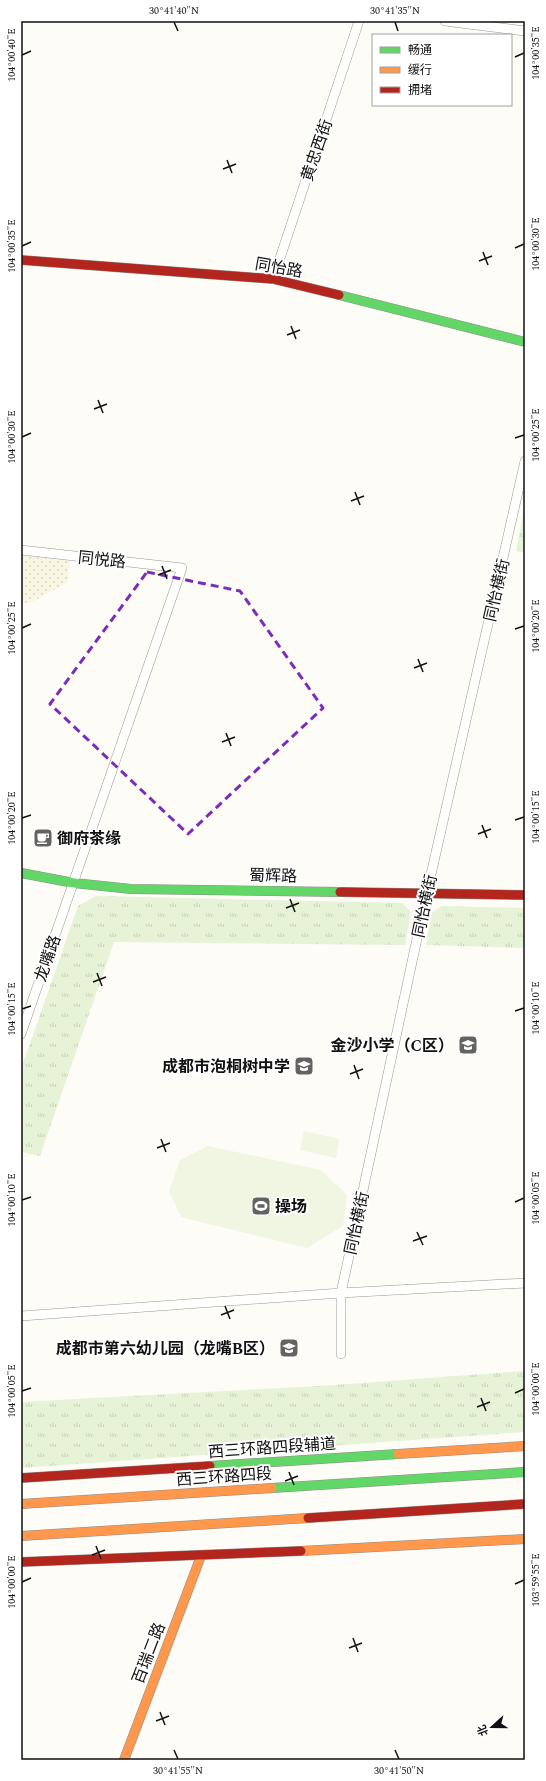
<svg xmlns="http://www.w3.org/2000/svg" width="546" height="1781" viewBox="0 0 546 1781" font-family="Spectral,'Noto Sans SC',serif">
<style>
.farmland{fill:url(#farmland-dots)}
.grass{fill:url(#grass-tufts)}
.pitch{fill:#f0f6e1}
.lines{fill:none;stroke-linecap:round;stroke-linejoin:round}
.street-casing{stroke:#979795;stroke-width:10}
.fast-casing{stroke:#8e8d8b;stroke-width:10}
.slow-casing{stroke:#8e8d8b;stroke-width:10}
.jam-casing{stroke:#8e8d8b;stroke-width:10}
.street{stroke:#fffffe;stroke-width:9}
.fast{stroke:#63d668;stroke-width:9}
.slow{stroke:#ff974d;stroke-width:9}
.jam{stroke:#b3261e;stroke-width:9}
.marked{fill:none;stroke:#7b2cbf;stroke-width:3;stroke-dasharray:8 5;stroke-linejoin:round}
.ticks{fill:none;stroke:#111;stroke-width:1.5}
.labels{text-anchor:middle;stroke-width:4;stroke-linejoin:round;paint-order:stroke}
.street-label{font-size:16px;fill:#111;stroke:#fff}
.poi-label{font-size:16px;font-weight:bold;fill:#111;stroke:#fff;text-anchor:end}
.neatline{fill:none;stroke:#111;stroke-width:1.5}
.ticks-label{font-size:10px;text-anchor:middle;fill:#111}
</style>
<defs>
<pattern id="farmland-dots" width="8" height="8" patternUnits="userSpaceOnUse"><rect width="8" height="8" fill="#f9f7e4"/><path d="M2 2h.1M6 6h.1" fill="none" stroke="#d4d3c3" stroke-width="1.8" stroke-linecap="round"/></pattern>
<pattern id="grass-tufts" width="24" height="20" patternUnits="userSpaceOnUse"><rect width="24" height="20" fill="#e7f3d7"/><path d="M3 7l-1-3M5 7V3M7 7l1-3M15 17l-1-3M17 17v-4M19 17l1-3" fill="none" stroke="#c5cfb8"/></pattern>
</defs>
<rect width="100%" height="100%" fill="#fdfcf7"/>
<path class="farmland" d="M21,555L70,561L68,582L30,603L21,602Z"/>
<path class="grass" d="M525,505V553L516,551Z
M96,896L402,903L411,912L405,945L114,942L40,1156L21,1152V1069L78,906Z
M442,906L525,908V948L426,945L432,913Z
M525,1371V1432L21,1468V1402L335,1385Z"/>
<path class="pitch" d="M304,1131L339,1139L336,1158L300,1150Z
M208,1146L321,1170L347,1195L343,1226L307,1248L181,1217L169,1191L180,1160Z"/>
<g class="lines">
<g class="street-casing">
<path id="street" d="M445,21L525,31
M273,279L359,21
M21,550L182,568L21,1034
M21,1316L341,1293L525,1283
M341,1354V1293L427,892L525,461"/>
</g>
<g class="fast-casing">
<path id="fast" d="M339,295L525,342
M21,873L74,883L131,889L340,892
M210,1466L398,1454
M272,1488L525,1472"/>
</g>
<g class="slow-casing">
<path id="slow" d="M398,1454L525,1446
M21,1504L272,1488
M21,1536L308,1518
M301,1551L525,1539
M124,1760L201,1556"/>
</g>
<g class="jam-casing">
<path id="jam" d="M21,260L273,279L339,295
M340,892L525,895
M21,1478L210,1466
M308,1518L525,1504
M21,1562L301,1551"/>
</g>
<use href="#street" class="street"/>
<use href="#fast" class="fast"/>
<use href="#slow" class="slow"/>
<use href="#jam" class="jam"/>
</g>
<path class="marked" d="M147,572L240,591L323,708L188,834L50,704Z"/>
<path class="ticks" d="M174,22L178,31M395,22L398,31M22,55L31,51M515,57L524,53M227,160L232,173M223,169L236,164M22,246L31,242M515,248L524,244M483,252L488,265M479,261L492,256M291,326L296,339M287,335L300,330M98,400L103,413M94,409L107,404M22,437L31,433M515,438L524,435M355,492L360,505M351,501L364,496M162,566L167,579M158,575L171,570M22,628L31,624M515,629L524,626M418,659L423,672M414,668L427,663M226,733L231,746M222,742L235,737M22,818L31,815M515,820L524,817M482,825L487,838M478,834L491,829M290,899L295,912M286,908L299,903M97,973L102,986M93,982L106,977M22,1009L31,1006M515,1011L524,1008M354,1065L359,1079M350,1074L363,1069M161,1139L166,1152M157,1148L170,1143M22,1200L31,1197M515,1202L524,1198M417,1232L423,1245M413,1241L427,1236M225,1306L230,1319M221,1315L234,1310M22,1391L31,1388M515,1393L524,1389M481,1398L486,1411M477,1407L490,1402M289,1472L294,1485M285,1481L298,1476M96,1546L101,1559M92,1555L105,1550M22,1582L31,1578M515,1584L524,1580M353,1638L358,1652M349,1648L362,1643M160,1712L165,1725M156,1721L169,1716M174,1750L178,1759M395,1750L399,1759"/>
<defs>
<g id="cafe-square" transform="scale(1)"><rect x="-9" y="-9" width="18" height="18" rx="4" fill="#646362" stroke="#fff"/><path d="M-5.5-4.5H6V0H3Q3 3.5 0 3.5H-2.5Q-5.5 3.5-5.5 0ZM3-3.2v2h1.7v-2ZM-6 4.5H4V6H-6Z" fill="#fff"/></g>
<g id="school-square" transform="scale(1)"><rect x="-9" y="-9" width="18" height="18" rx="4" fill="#646362" stroke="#fff"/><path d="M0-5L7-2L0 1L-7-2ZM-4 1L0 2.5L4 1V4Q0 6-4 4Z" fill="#fff"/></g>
<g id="stadium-square" transform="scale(1)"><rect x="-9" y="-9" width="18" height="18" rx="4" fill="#646362" stroke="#fff"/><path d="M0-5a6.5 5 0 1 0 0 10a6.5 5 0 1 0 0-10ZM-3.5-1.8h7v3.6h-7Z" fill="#fff"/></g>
</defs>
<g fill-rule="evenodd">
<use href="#cafe-square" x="43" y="838"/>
<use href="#school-square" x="468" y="1045"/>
<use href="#school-square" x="304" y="1066"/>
<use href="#stadium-square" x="261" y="1206"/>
<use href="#school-square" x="289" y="1348"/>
</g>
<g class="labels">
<g class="street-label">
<text transform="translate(316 150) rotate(-71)" y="6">黄忠西街</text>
<text transform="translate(279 267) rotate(10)" y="6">同怡路</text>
<text transform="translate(102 559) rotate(6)" y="6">同悦路</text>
<text transform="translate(496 590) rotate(-77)" y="6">同怡横街</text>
<text transform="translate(273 875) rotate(1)" y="6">蜀辉路</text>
<text transform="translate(424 906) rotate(-78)" y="6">同怡横街</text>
<text transform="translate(47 958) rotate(-71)" y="6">龙嘴路</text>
<text transform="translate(356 1223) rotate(-78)" y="6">同怡横街</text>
<text transform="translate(272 1447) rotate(-4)" y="6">西三环路四段辅道</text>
<text transform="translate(224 1476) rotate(-4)" y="6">西三环路四段</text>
<text transform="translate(148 1653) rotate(-69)" y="6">百瑞二路</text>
</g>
<g class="poi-label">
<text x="57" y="844" text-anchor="start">御府茶缘</text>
<text x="454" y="1051">金沙小学（C区）</text>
<text x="290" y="1072">成都市泡桐树中学</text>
<text x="275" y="1212" text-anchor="start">操场</text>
<text x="275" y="1354">成都市第六幼儿园（龙嘴B区）</text>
</g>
</g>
<rect width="546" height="1781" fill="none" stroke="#ffffff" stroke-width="44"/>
<rect x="372" y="34" width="140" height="72" fill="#ffffff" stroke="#a0a0a0"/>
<rect x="380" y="47" width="20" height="6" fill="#63d668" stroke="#a0a0a0"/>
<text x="408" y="54" font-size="12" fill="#111111">畅通</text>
<rect x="380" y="67" width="20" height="6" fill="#ff974d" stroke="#a0a0a0"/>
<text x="408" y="74" font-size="12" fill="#111111">缓行</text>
<rect x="380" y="87" width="20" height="6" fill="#b3261e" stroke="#a0a0a0"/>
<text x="408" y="94" font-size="12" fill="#111111">拥堵</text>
<g transform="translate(492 1727) rotate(249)" stroke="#ffffff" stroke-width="3" paint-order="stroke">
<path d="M0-3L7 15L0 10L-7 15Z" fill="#111111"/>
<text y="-6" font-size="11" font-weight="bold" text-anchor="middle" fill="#111111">北</text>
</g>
<rect x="22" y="22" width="502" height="1737" class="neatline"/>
<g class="ticks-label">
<text x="174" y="14">30°41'40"N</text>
<text x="395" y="14">30°41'35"N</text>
<text transform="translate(535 53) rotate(-90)" y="4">104°00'35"E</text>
<text transform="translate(11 55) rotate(-90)" y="4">104°00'40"E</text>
<text transform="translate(535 244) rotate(-90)" y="4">104°00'30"E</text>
<text transform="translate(11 246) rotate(-90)" y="4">104°00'35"E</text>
<text transform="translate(535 435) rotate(-90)" y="4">104°00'25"E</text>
<text transform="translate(11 437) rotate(-90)" y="4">104°00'30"E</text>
<text transform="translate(535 626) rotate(-90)" y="4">104°00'20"E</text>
<text transform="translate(11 628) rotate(-90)" y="4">104°00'25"E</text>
<text transform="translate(535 817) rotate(-90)" y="4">104°00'15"E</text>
<text transform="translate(11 818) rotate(-90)" y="4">104°00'20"E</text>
<text transform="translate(535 1008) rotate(-90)" y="4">104°00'10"E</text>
<text transform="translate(11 1009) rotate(-90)" y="4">104°00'15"E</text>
<text transform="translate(535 1198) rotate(-90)" y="4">104°00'05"E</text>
<text transform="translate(11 1200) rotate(-90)" y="4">104°00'10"E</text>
<text transform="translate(535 1389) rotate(-90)" y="4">104°00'00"E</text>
<text transform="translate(11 1391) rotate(-90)" y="4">104°00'05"E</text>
<text transform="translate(535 1580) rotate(-90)" y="4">103°59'55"E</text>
<text transform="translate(11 1582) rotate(-90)" y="4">104°00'00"E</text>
<text x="178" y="1774">30°41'55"N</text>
<text x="399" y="1774">30°41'50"N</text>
</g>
</svg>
